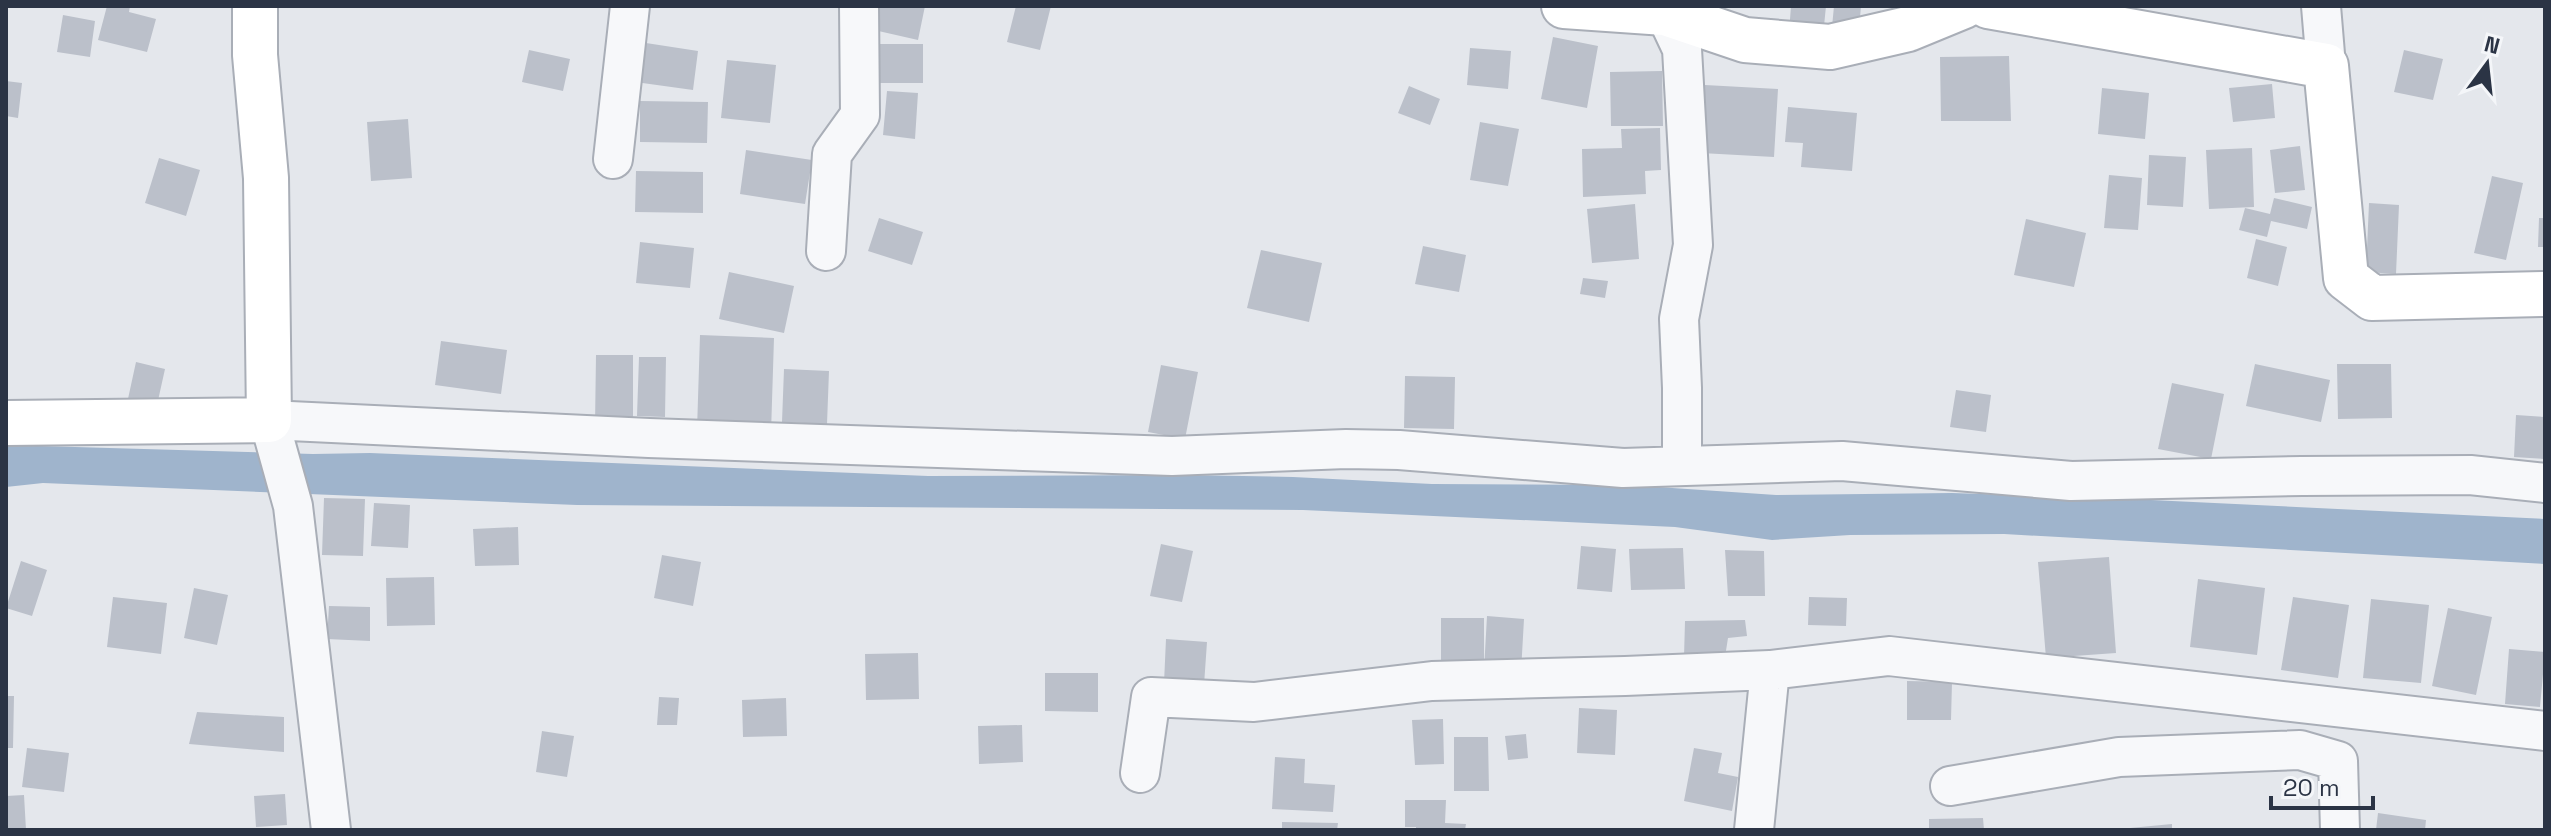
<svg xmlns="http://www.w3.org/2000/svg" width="2551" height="836" viewBox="0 0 2551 836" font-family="'Space Grotesk',sans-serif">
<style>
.water{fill:#9fb4cc}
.building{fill:#bbc0ca}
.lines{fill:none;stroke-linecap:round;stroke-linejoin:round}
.street-casing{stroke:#a9aeb7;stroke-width:42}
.secondary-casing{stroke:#a9aeb7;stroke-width:48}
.street{stroke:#f7f8fa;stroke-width:38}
.secondary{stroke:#fff;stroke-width:44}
</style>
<rect width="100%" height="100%" fill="#e4e7ec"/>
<path class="water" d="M6,445L313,454L370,453L928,476L1184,475L1293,477L1432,484L1628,485L1776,495L1952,493L2130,499L2545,519V564L2004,534L1850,535L1772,540L1675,527L1303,510L577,505L43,483L6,487Z"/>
<path class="building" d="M107,6H130L129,12L156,19L147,52L98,40Z
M879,6H925L918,40L874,30Z
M1016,6H1051L1040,50L1007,42Z
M1791,6H1826L1823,36L1789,33Z
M1834,6H1861L1859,29L1832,27Z
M63,15L95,21L90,57L57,52Z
M1553,37L1598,46L1587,108L1541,99Z
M633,41L698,51L693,90L628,81Z
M876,44H923V83H876Z
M1470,48L1511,51L1508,89L1467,85Z
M529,50L570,59L563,91L522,82Z
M2404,50L2443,59L2433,100L2394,92Z
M2009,56L2011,121H1941L1940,57Z
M727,60L776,65L770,123L721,118Z
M1662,71L1663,126H1611L1610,72Z
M6,81L22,83L18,118L6,116Z
M2272,84L2275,118L2233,122L2229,88Z
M1705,85L1778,89L1774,157L1701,153Z
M1409,86L1440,99L1430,125L1398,113Z
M2102,88L2149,93L2145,139L2098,134Z
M887,91L918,93L915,139L883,135Z
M640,101L708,102L707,143L640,142Z
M1788,107L1857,113L1852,171L1801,167L1803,143L1785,142Z
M408,119L412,178L371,181L367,122Z
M1480,122L1519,129L1508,186L1470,180Z
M1660,128L1661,170L1645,171L1646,194L1583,197L1582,149L1622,148L1621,129Z
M2300,146L2305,190L2275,193L2270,150Z
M2252,148L2254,207L2209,209L2206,150Z
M746,150L812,160L805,204L740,194Z
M2149,155L2186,157L2183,207L2147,205Z
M159,158L200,170L186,216L145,203Z
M636,171L703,172V213L635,212Z
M2109,175L2142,178L2138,230L2104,228Z
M2492,176L2523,183L2506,260L2474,253Z
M2274,198L2312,207L2307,229L2271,221L2267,237L2239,230L2245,208L2270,214Z
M2369,203L2399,205L2396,274L2366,272Z
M1635,204L1639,259L1592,263L1587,209Z
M879,218L923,232L912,265L868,251Z
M2539,218H2545V247H2538Z
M2026,219L2086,233L2074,287L2014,275Z
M2256,239L2287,247L2278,286L2247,278Z
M640,242L694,248L690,288L636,283Z
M1423,246L1466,255L1459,292L1415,284Z
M1261,250L1322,263L1309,322L1247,308Z
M729,272L794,286L784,333L719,319Z
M1583,278L1608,281L1605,298L1580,294Z
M700,335L774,338L771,433L697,430Z
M441,341L507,350L501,394L435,385Z
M596,355H633V425H595Z
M639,357H666L665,417L637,416Z
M136,362L165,369L155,414L126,408Z
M2255,364L2330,380L2321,422L2246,406Z
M2337,364H2391L2392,418L2338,419Z
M1161,365L1198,372L1185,439L1148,432Z
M784,369L829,371L827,424L782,422Z
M1405,376L1455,377L1454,429L1404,428Z
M2172,383L2224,394L2211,459L2158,449Z
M1956,390L1991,395L1986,432L1950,427Z
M2516,415L2545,417V459L2514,457Z
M324,498L365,499L363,556L322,555Z
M374,503L410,505L408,548L371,546Z
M518,527L519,565L475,566L473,529Z
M1161,544L1193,551L1182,602L1150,596Z
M1581,546L1616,549L1612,592L1577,589Z
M1683,548L1685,589L1631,590L1629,549Z
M1725,550L1764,551L1765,596H1728Z
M662,555L701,562L693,606L654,598Z
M2109,557L2116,653L2046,658L2038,562Z
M21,561L47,570L32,616L6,608Z
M434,577L435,625L387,626L386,578Z
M2198,579L2265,588L2257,655L2190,647Z
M194,588L228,595L217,645L184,638Z
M113,597L167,603L161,654L107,647Z
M1809,597L1847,598L1846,626L1808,625Z
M2293,597L2349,605L2338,678L2281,670Z
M2371,599L2429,605L2421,683L2363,678Z
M329,606L370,607V641L327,639Z
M2448,608L2492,617L2476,695L2432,686Z
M1487,616L1524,619L1521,672L1484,670Z
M1441,618H1484V661H1441Z
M1745,620L1747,636L1728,638L1725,657H1684L1685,621Z
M1166,639L1207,642L1204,685L1164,683Z
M2509,649L2545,652L2540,707L2505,704Z
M918,653L919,699L866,700L865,654Z
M1045,673H1098V712L1045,711Z
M1907,681L1952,682L1951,720H1907Z
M6,696H14L13,748H6Z
M659,697L679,698L677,725H657Z
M786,698L787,736L743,737L742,700Z
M1579,708L1617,710L1615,755L1577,753Z
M197,712L284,717V752L189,744Z
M1443,719L1444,764L1415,765L1412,720Z
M1022,725L1023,762L979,764L978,726Z
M542,731L574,736L567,777L536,772Z
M1526,734L1528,758L1508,760L1505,736Z
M1454,737H1488L1489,791H1454Z
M27,748L69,753L64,792L22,787Z
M1694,748L1722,753L1718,773L1738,777L1732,811L1684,801Z
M1275,757L1305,759L1304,783L1335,785L1333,812L1272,809Z
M285,794L287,825L256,827L254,796Z
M24,795L26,830H6V796Z
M1405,800H1446L1445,823L1466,824L1465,830H1416V827H1405Z
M2378,813L2426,820L2425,830H2376Z
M1983,818L1984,830H1929V819Z
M1282,822L1338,823L1337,830H1282Z
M2172,824V830H2130V828Z"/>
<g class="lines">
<g class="street-casing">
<path id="street" d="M1666,6L1665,13L1682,49L1693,245L1679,319L1682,388V466
M2321,6L2326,66
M613,159L630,6
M826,251L832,154L860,115L859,6
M1140,773L1151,697L1254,702L1432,681L1625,676L1770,670L1889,656L2545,731
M1950,786L2119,757L2300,750L2338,761L2340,830
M331,830L293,506L269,420L649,438L1172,456L1346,449L1399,450L1623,468L1842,461L2071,481L2302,476L2470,475L2545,483
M1754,830L1770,670"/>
</g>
<g class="secondary-casing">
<path id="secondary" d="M1564,6L1665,13L1745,40L1830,47L1908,29L1964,6
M1988,6L2326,66L2346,278L2372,298L2545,294
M6,423L269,420L266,178L255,55V6"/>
</g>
<use href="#street" class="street"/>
<use href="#secondary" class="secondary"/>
</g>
<rect width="2551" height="836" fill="none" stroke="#2b3445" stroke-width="16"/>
<g transform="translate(2487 64) rotate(15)" stroke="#f4f6f9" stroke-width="6" paint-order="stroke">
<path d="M0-6L14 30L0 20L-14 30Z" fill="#2b3445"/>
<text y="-12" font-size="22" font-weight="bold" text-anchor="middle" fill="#2b3445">N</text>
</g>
<path d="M2271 796v12h102v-12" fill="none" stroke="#2b3445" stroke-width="4"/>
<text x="2283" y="796" font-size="24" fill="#2b3445" stroke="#f4f6f9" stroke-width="6" paint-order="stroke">20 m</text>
</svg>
